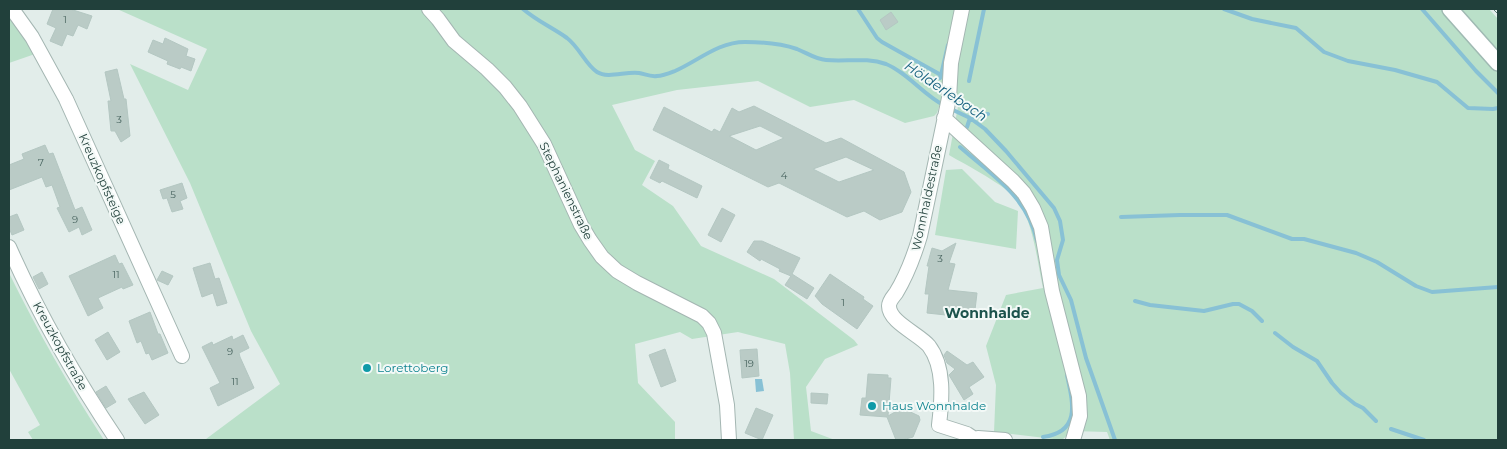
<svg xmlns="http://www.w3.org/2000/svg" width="1507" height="449" viewBox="0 0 1507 449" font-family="Montserrat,sans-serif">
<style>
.green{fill:#bae0c9}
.water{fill:#88c1d5}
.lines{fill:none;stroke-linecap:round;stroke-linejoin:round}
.stream{stroke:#88c1d5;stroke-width:4}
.building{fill:#bacbc6;stroke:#b4c7c2;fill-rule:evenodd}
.minor-casing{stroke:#a4b6b2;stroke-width:16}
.secondary-casing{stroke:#a0bab3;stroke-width:18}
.minor{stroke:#fff;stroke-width:14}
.secondary{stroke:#fff;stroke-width:15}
.tram{stroke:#5c7b76;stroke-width:1}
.culture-dot{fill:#0f9aa8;stroke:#f3f9f7;stroke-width:2}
.labels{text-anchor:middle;stroke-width:4;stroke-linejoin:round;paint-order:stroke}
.number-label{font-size:10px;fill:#47635e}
.street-label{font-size:12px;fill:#21403b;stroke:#f3f9f7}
.culture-label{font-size:12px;fill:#0d838f;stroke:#f3f9f7;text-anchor:start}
.water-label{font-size:14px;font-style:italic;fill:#17627f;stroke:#f3f9f7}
.neighbourhood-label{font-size:14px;font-weight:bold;fill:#1c534c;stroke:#f3f9f7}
</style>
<rect width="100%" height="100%" fill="#e2edea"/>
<path class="green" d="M117,9H1489L1498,19V440H1110L1107,432L1072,431L1062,440L994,432L996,385L986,346L1006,295L1043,288C1037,260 1034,227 1019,202C1009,187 966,165 949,155L959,101L942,97L937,113L934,116L905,123L854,100L810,107L758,81L677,90L612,105L635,150L655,161L642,185L673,206L701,246L774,279L854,340L858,345L825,359L806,387L811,431L835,440H794L790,373L785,344L738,332L692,339L680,332L635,344L638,383L675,422V440H207L206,439L280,384L251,331L190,183L130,64L188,90L207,49Z
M9,13L35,54L9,63Z
M962,169L995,202L1018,211L1016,249L935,235L946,170Z
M9,273C37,330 69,386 104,440H33L28,432L40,425L9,369Z"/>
<path class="water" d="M755,379H762L764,391L756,392Z"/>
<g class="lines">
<path class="stream" d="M523,9C537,21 553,28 567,38C579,47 586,65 597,72C608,79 626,71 639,73C645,74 650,77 657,76C663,76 670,73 675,71C698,61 718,42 745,42C761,42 782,44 797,49C807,53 815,59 826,60C846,62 866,57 886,64C908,73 923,95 945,106
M858,9L877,38L882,42L941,75L940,78
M1224,9L1252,19L1296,28L1324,52L1348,61L1395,70L1437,82L1468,108L1493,109L1498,108
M1422,9L1476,71L1498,93
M941,75L948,45
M969,81L984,9
M951,109L970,118L985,129L1006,151L1054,208L1060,221L1063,240L1057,260L1059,275L1071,300L1086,358L1115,440
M967,127L970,118L988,114
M960,147C993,176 1027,196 1037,241
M1121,217L1180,215H1227L1292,239H1304L1356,253L1377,262L1416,286L1432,292L1498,287
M1135,301L1150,305L1204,311L1233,304H1239L1252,311L1262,321
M1275,333L1293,347L1317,361L1332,383L1341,393L1355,404L1363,408L1376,421
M1391,429L1424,440
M1043,437C1081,432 1073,403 1067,375"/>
</g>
<path class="building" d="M53,9H70L92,16L87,29L78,25L73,36L67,34L62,46L50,41L56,28L47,24Z
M891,12L898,22L886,30L880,20Z
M165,38L188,49L186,56L195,59L191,71L181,67L180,69L167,64L168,61L148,52L153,40L163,44Z
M117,69L124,99H126L130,136L121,142L115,131H111L108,101H111L105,72Z
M754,106L826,143L841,138L904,172L911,192L902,212L880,220L864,211L847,217L779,183L768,187L653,130L664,107L712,132L714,129L720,132L732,108L739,112ZM760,126L784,138L756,150L729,136ZM846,157L874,170L839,182L813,169Z
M45,145L49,154L53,153L75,210L82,207L92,230L82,235L79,227L69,232L57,208L60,207L52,185L46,187L42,177L9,190V165L24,159L22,154Z
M659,160L669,165L668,169L702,186L697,198L662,181L660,183L650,178Z
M182,183L187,198L180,201L183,209L172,212L167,198L163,199L160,190Z
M722,208L735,215L721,242L708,235Z
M17,214L24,230L12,235L9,228V217Z
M754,241H762L800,258L792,274L814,288L807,299L785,285L791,276L779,271L780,269L761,259L760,261L747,252Z
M956,243L949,263L955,264L948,290L977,293L974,318L927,313L929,294H925L929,266H927L932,248L942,251Z
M115,255L119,264L122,263L133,285L123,289L122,287L98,298L103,308L88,316L69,276Z
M210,263L215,279L219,278L227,303L217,306L213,293L202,297L193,268Z
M162,271L173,276L168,285L157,280Z
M42,272L48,284L39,289L33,277Z
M830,274L864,297L863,299L873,306L857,329L822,304L815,296Z
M150,312L158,334H160L168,353L152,360L149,353L146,354L141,341L137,343L129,321Z
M108,332L120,352L107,360L95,340Z
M243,335L249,348L239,353L240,357L254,388L218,406L210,388L220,383L202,347L212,342L213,345L232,336L233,340Z
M665,349L676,381L661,387L649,355Z
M757,349L759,376L742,378L740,350Z
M947,351L967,365L973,362L984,377L969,387L973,394L964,400L949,375L955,369L947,363L944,355Z
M868,374L888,375V378H891L888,416L902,408L919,416L920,420L913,437L902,440H896L887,417L860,415L862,398H866Z
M106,386L116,402L106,408L96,392Z
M144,392L159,415L145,424L128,399Z
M811,393L828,394L827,404L811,403Z
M756,408L773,415L762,440L745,433Z"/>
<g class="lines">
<g class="minor-casing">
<path id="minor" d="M12,9L32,37L66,99L182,356
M429,9L438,19L454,41L487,69L505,87L520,106L544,144L581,225L590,240L602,257L617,271L637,283L702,316L709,323L714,333L727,405L729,440
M962,9L951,63L949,98L920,236C914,256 907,275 896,293C893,297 889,301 889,306C889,322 919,334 929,346C945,367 942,400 939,425L967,434L973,438
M944,118L1013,181L1024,193L1033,208L1041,227L1052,291L1079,396L1080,416L1073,440
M9,247C39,315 76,379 117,440
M970,440L978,438L1005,440"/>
</g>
<g class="secondary-casing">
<path id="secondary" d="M1450,9L1498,63"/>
</g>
<use href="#minor" class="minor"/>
<use href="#secondary" class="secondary"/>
<path class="tram" d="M1493,9L1498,14"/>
</g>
<g class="culture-dot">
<circle cx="367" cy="368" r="5"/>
<circle cx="872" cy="406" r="5"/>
</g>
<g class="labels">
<g class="number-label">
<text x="65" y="23">1</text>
<text x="119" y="123">3</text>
<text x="41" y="166">7</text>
<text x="784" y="179">4</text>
<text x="173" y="198">5</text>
<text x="75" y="223">9</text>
<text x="940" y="262">3</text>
<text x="116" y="278">11</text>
<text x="843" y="306">1</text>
<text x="230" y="355">9</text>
<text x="749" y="367">19</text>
<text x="235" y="385">11</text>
</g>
<g class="street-label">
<text transform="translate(102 179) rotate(66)" y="4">Kreuzkopfsteige</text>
<text transform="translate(566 191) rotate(64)" y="4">Stephanienstraße</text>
<text transform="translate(927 198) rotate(-78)" y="4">Wonnhaldestraße</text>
<text transform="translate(60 346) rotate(61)" y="4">Kreuzkopfstraße</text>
</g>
<g class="culture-label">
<text x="377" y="372">Lorettoberg</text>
<text x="882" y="410">Haus Wonnhalde</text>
</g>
<g class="water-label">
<text transform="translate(946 91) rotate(34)" y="5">Hölderlebach</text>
</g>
<g class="neighbourhood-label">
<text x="987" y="318">Wonnhalde</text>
</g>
</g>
<rect width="1507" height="449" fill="none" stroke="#21403b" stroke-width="20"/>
</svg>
